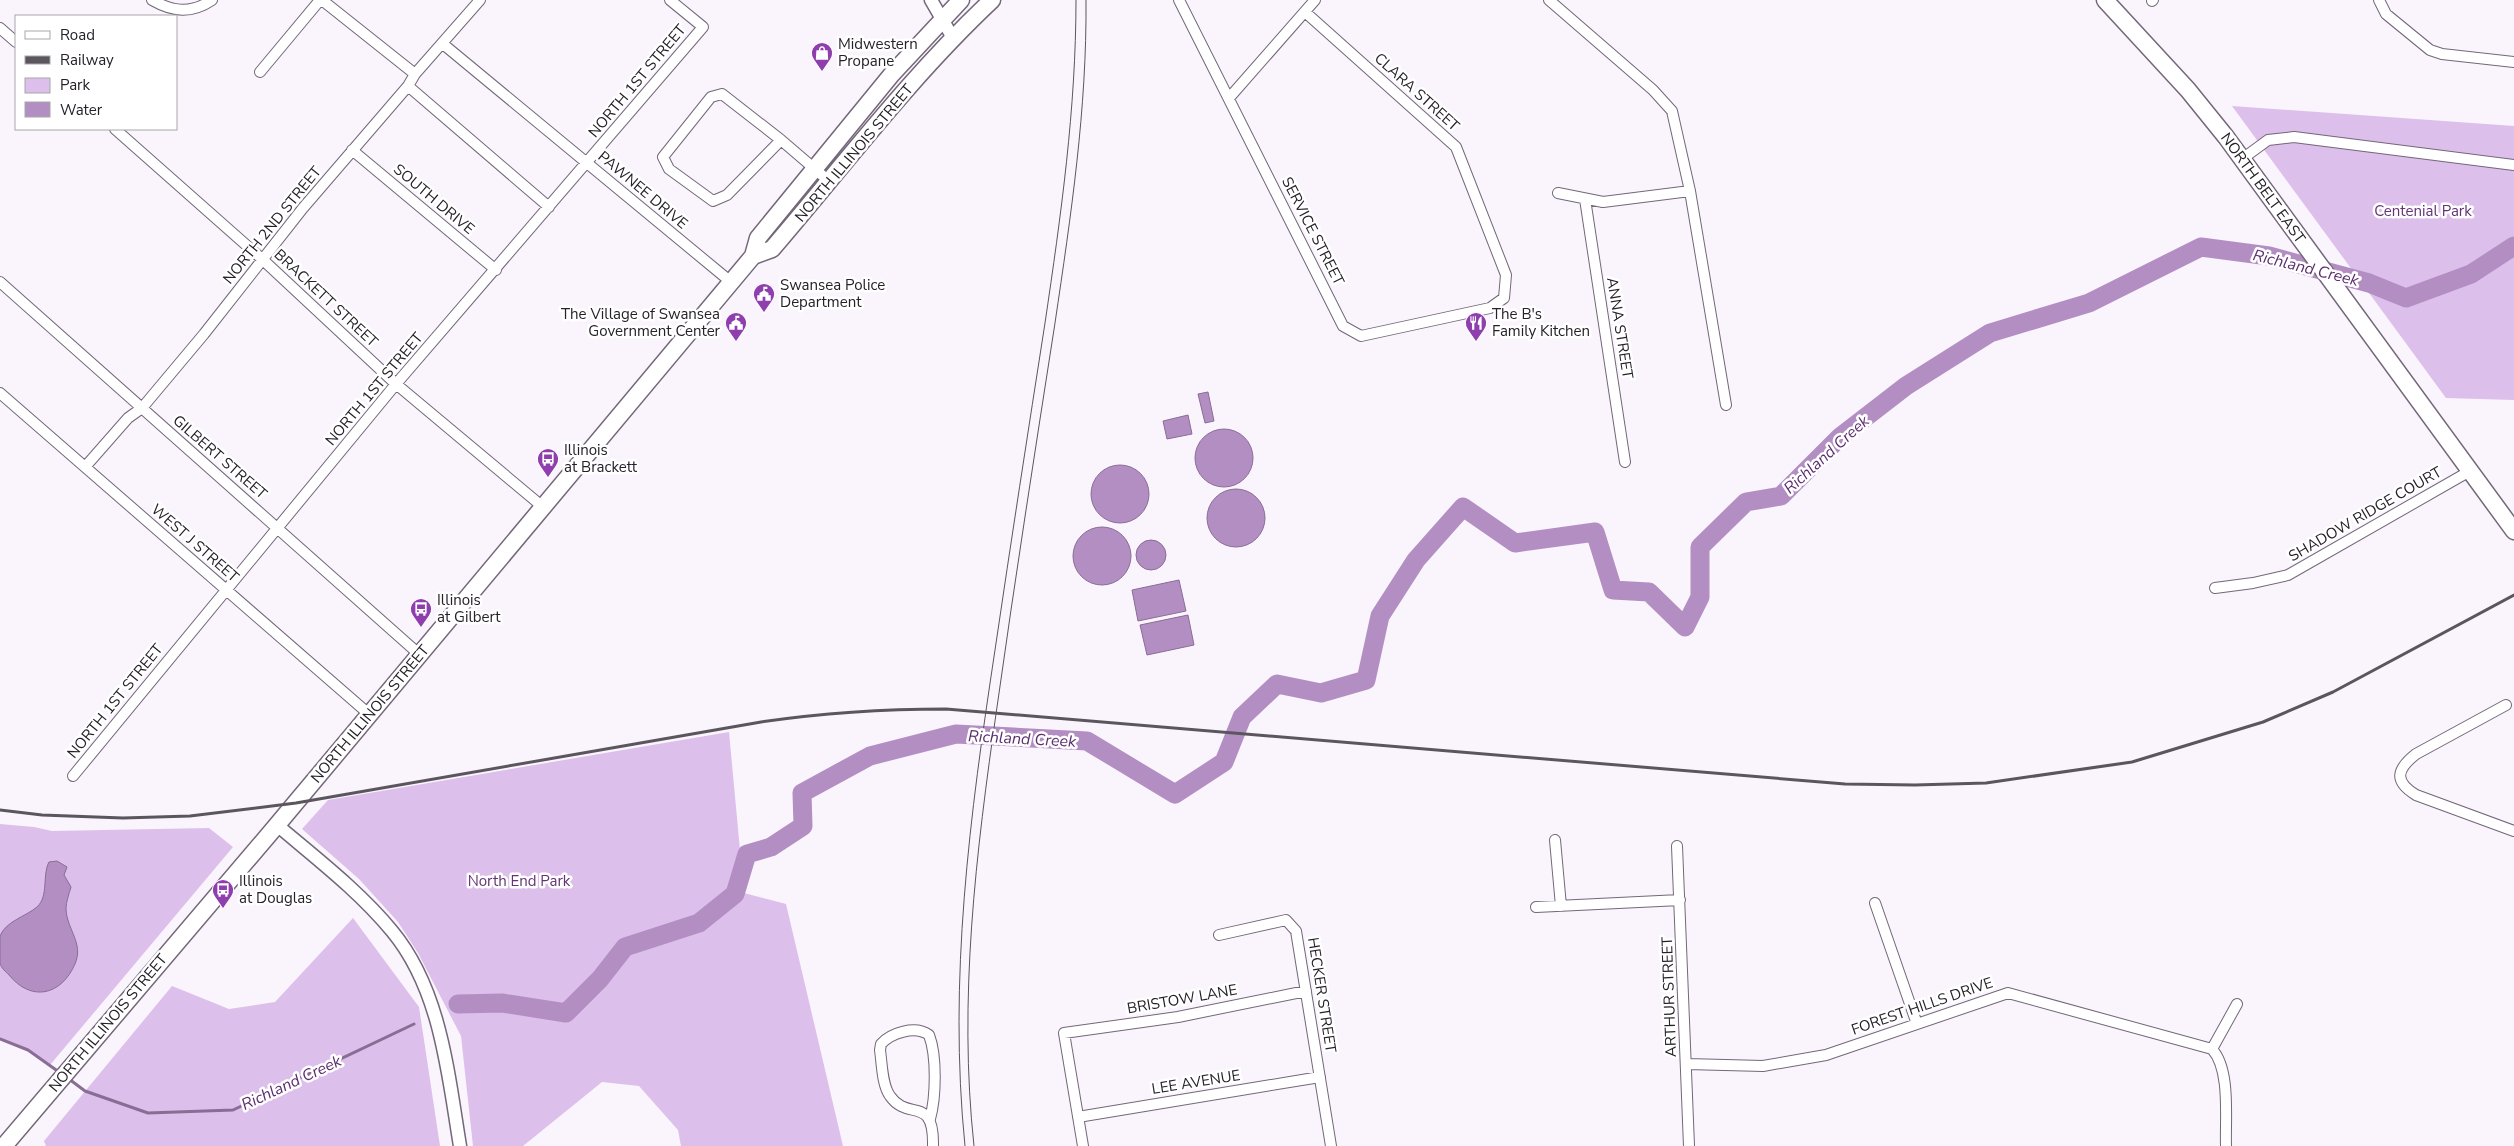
<svg xmlns="http://www.w3.org/2000/svg" width="2514" height="1146" viewBox="0 0 2514 1146" font-family="'Nunito Sans',sans-serif">
<style>
.green{fill:#ddbfeb}
.water{fill:#b38ec3;stroke:#896d95}
.lines{fill:none;stroke-linecap:round;stroke-linejoin:round}
.stream{stroke:#896d95;stroke-width:3}
.river{stroke:#b38ec3;stroke-width:19}
.minor-casing{stroke:#736779;stroke-width:12}
.tertiary-casing{stroke:#736779;stroke-width:15}
.primary-casing{stroke:#736779;stroke-width:19}
.minor{stroke:#fff;stroke-width:10}
.tertiary{stroke:#fff;stroke-width:12}
.primary{stroke:#fff;stroke-width:16}
.tram{stroke:#5b555e;stroke-width:1}
.rail{stroke:#5b555e;stroke-width:3}
.labels{text-anchor:middle;stroke-width:5;stroke-linejoin:round;paint-order:stroke}
.poi-label{font-size:15px;fill:#262129;stroke:#fff;text-anchor:start}
.street-label{font-size:15px;fill:#262129;stroke:#fff}
.park-label{font-size:15px;fill:#623475;stroke:#fff}
.water-label{font-size:16px;font-style:italic;fill:#5b2d6e;stroke:#fff}
</style>
<rect width="100%" height="100%" fill="#faf4fd"/>
<path class="green" d="M2232,106L2514,126V400L2446,398Z
M729,732L744,893L786,904L843,1146H681L678,1130L639,1086L602,1082L523,1146H473L461,1036L418,953L398,922L359,879L302,829L328,800Z
M0,824L34,827L52,831L209,828L233,847L50,1065L28,1050L0,1039Z
M353,918L419,1007L440,1146H46L44,1141L172,986L229,1009L275,1002Z"/>
<path class="water" d="M1208,392L1214,421L1205,423L1198,394Z
M1188,415L1192,434L1167,439L1163,421Z
M1195 458a29 29 0 1 1 58 0a29 29 0 1 1-58 0Z
M1091 494a29 29 0 1 1 58 0a29 29 0 1 1-58 0Z
M1207 518a29 29 0 1 1 58 0a29 29 0 1 1-58 0Z
M1073 556a29 29 0 1 1 58 0a29 29 0 1 1-58 0Z
M1136 555a15 15 0 1 1 30 0a15 15 0 1 1-30 0Z
M1179,580L1186,611L1138,621L1132,590Z
M1188,615L1194,645L1147,655L1140,625Z
M57,861L67,867L64,875L71,887C69,894 66,902 66,909C67,930 84,943 75,964C61,996 31,1002 9,975C6,972 1,968 0,963C0,955 0,945 0,936C6,921 25,917 37,907C49,896 42,875 49,862Z"/>
<g class="lines">
<path class="stream" d="M0,1039L28,1050L59,1072
M69,1079L85,1091L148,1113L233,1110L414,1024"/>
<path class="river" d="M458,1004L502,1003L566,1013L600,979L625,947L699,923L735,894L747,854L771,847L803,826L802,793L870,756L956,734L1087,741L1175,794L1224,762L1242,717L1277,684L1321,693L1366,680L1380,616L1416,560L1463,507L1515,543L1595,532L1613,590L1649,592L1685,627L1700,597V547L1746,502L1781,496L1840,437L1906,386L1990,333L2089,303L2201,247L2269,256L2369,283L2406,298L2471,274L2514,246"/>
<g class="minor-casing">
<path id="minor" d="M152,0C173,12 191,14 212,0
M322,0L415,74
M1179,0L1343,326L1361,336L1490,308L1504,298L1506,275L1456,147L1305,12
M1549,0L1653,90L1672,111L1690,191L1726,405
M2379,0L2386,14L2430,50L2442,54L2514,62
M2152,1L2153,0
M0,28L16,42
M443,44L731,282
M260,72L320,0
M408,86L549,207
M722,94L781,140L727,195L713,201L669,169L663,157L711,97Z
M1229,98L1315,0
M115,129L262,259L396,384L543,507
M781,140L830,182
M352,150L496,270
M2242,159L2268,140L2294,137L2514,165
M1558,193L1603,202L1690,191
M1585,199L1625,462
M0,282L420,655
M0,393L370,715
M85,467L128,418L142,408L204,334L303,208L408,86L415,74L480,0
M2215,588L2253,583L2288,575L2470,471
M2506,705L2416,754C2397,769 2393,781 2416,795L2514,831
M73,776L396,384L703,27L670,0
M1555,840L1561,906
M1677,846L1689,1146
M1875,903L1917,1024
M1536,907L1680,900
M1219,935L1286,920L1296,931L1331,1146
M2212,1049L2237,1004
M1687,1064L1763,1066L1826,1055L2008,993L2212,1049C2231,1070 2225,1119 2226,1146
M1078,1117L1320,1077
M930,1119C936,1097 937,1056 929,1035C915,1025 891,1033 881,1044L880,1050C882,1064 882,1085 890,1096C908,1122 934,1094 933,1146
M1083,1146L1064,1033L1178,1017L1306,991"/>
</g>
<g class="tertiary-casing">
<path id="tertiary" d="M931,0L953,38
M277,825C317,859 359,891 392,931C441,990 448,1074 460,1146"/>
</g>
<g class="primary-casing">
<path id="primary" d="M2105,0L2188,90L2226,137L2514,531
M753,256L772,249C844,165 911,76 992,0
M4,1146L277,825L753,256L758,238L892,74L961,0"/>
</g>
<use href="#minor" class="minor"/>
<use href="#tertiary" class="tertiary"/>
<use href="#primary" class="primary"/>
<path class="tram" d="M965,1146C948,979 970,815 995,650C1011,541 1028,432 1045,323C1061,215 1076,109 1076,0
M974,1146C958,999 976,853 997,707C1015,579 1035,451 1055,323C1071,215 1087,109 1086,0"/>
<path class="rail" d="M0,810L42,815L123,818L190,816L296,803L761,722C822,713 883,709 946,709L1845,784L1915,785L1986,783L2132,762L2263,722L2333,692L2514,595"/>
</g>
<defs>
<g id="shop-pin" transform="scale(1.125)"><path d="M0 17L-7.5 6A9.5 9.5 0 1 1 7.5 6Z" fill="#8f3eae" stroke="#fff"/><path d="M-5-2.5h2.3a2.7 3.5 0 0 1 5.4 0H5L5.5 6h-11ZM-1.5-2.5h3a1.5 2.3 0 0 0-3 0Z" fill="#fff"/></g>
<g id="civic-pin" transform="scale(1.125)"><path d="M0 17L-7.5 6A9.5 9.5 0 1 1 7.5 6Z" fill="#8f3eae" stroke="#fff"/><path d="M-.6-6.5H3V-4.5H.6V-3L4-1V1h2V6H-6V1h2V-1L-.6-3ZM-1.2 2.5V6h2.4V2.5Z" fill="#fff"/></g>
<g id="restaurant-pin" transform="scale(1.125)"><path d="M0 17L-7.5 6A9.5 9.5 0 1 1 7.5 6Z" fill="#8f3eae" stroke="#fff"/><path d="M-5-6h1v4h1v-4h1v4h1v-4h1v5L-1.5 .5V6h-2V.5L-5-1ZM5-6V6H3V1.5H1.5Q1.5-4 5-6Z" fill="#fff"/></g>
<g id="bus-pin" transform="scale(1.125)"><path d="M0 17L-7.5 6A9.5 9.5 0 1 1 7.5 6Z" fill="#8f3eae" stroke="#fff"/><path d="M-5-6H5V4H4V6H2V4H-2V6H-4V4H-5ZM-3.5-4V0h7V-4ZM-3.5 1.2v1.5H-2V1.2ZM2 1.2v1.5H3.5V1.2Z" fill="#fff"/></g>
</defs>
<g fill-rule="evenodd">
<use href="#shop-pin" x="822" y="53"/>
<use href="#civic-pin" x="764" y="294"/>
<use href="#civic-pin" x="736" y="323"/>
<use href="#restaurant-pin" x="1476" y="323"/>
<use href="#bus-pin" x="548" y="459"/>
<use href="#bus-pin" x="421" y="609"/>
<use href="#bus-pin" x="223" y="890"/>
</g>
<g class="labels">
<g class="poi-label">
<text x="838" y="49">Midwestern<tspan x="838" dy="17">Propane</tspan></text>
<text x="780" y="290">Swansea Police<tspan x="780" dy="17">Department</tspan></text>
<text x="720" y="319" text-anchor="end">The Village of Swansea<tspan x="720" dy="17">Government Center</tspan></text>
<text x="1492" y="319">The B's<tspan x="1492" dy="17">Family Kitchen</tspan></text>
<text x="564" y="455">Illinois<tspan x="564" dy="17">at Brackett</tspan></text>
<text x="437" y="605">Illinois<tspan x="437" dy="17">at Gilbert</tspan></text>
<text x="239" y="886">Illinois<tspan x="239" dy="17">at Douglas</tspan></text>
</g>
<g class="street-label">
<text transform="translate(637 81) rotate(-50)" y="5">NORTH 1ST STREET</text>
<text transform="translate(1417 92) rotate(42)" y="5">CLARA STREET</text>
<text transform="translate(854 153) rotate(-50)" y="5">NORTH ILLINOIS STREET</text>
<text transform="translate(2263 188) rotate(54)" y="5">NORTH BELT EAST</text>
<text transform="translate(643 190) rotate(40)" y="5">PAWNEE DRIVE</text>
<text transform="translate(434 199) rotate(40)" y="5">SOUTH DRIVE</text>
<text transform="translate(272 225) rotate(-51)" y="5">NORTH 2ND STREET</text>
<text transform="translate(1313 231) rotate(63)" y="5">SERVICE STREET</text>
<text transform="translate(326 298) rotate(43)" y="5">BRACKETT STREET</text>
<text transform="translate(1620 328) rotate(81)" y="5">ANNA STREET</text>
<text transform="translate(374 389) rotate(-50)" y="5">NORTH 1ST STREET</text>
<text transform="translate(220 457) rotate(41)" y="5">GILBERT STREET</text>
<text transform="translate(2365 514) rotate(-30)" y="5">SHADOW RIDGE COURT</text>
<text transform="translate(195 543) rotate(41)" y="5">WEST J STREET</text>
<text transform="translate(115 701) rotate(-51)" y="5">NORTH 1ST STREET</text>
<text transform="translate(370 714) rotate(-50)" y="5">NORTH ILLINOIS STREET</text>
<text transform="translate(1322 995) rotate(81)" y="5">HECKER STREET</text>
<text transform="translate(1669 997) rotate(-92)" y="5">ARTHUR STREET</text>
<text transform="translate(1182 999) rotate(-10)" y="5">BRISTOW LANE</text>
<text transform="translate(1922 1006) rotate(-19)" y="5">FOREST HILLS DRIVE</text>
<text transform="translate(108 1023) rotate(-50)" y="5">NORTH ILLINOIS STREET</text>
<text transform="translate(1196 1082) rotate(-9)" y="5">LEE AVENUE</text>
</g>
<g class="park-label">
<text x="2423" y="216">Centenial Park</text>
<text x="519" y="886">North End Park</text>
</g>
<g class="water-label">
<text transform="translate(2306 267) rotate(14)" y="6">Richland Creek</text>
<text transform="translate(1826 454) rotate(-42)" y="6">Richland Creek</text>
<text transform="translate(1022 738) rotate(3)" y="6">Richland Creek</text>
<text transform="translate(291 1082) rotate(-25)" y="6">Richland Creek</text>
</g>
</g>
<rect x="15" y="15" width="162" height="115" fill="#ffffff" stroke="#a8a6a9"/>
<rect x="25" y="31" width="25" height="8" fill="#ffffff" stroke="#a8a6a9"/>
<text x="60" y="40" font-size="15" fill="#262129">Road</text>
<rect x="25" y="56" width="25" height="8" fill="#5b555e" stroke="#a8a6a9"/>
<text x="60" y="65" font-size="15" fill="#262129">Railway</text>
<rect x="25" y="78" width="25" height="15" fill="#ddbfeb" stroke="#a8a6a9"/>
<text x="60" y="90" font-size="15" fill="#262129">Park</text>
<rect x="25" y="102" width="25" height="15" fill="#b38ec3" stroke="#a8a6a9"/>
<text x="60" y="115" font-size="15" fill="#262129">Water</text>
</svg>
